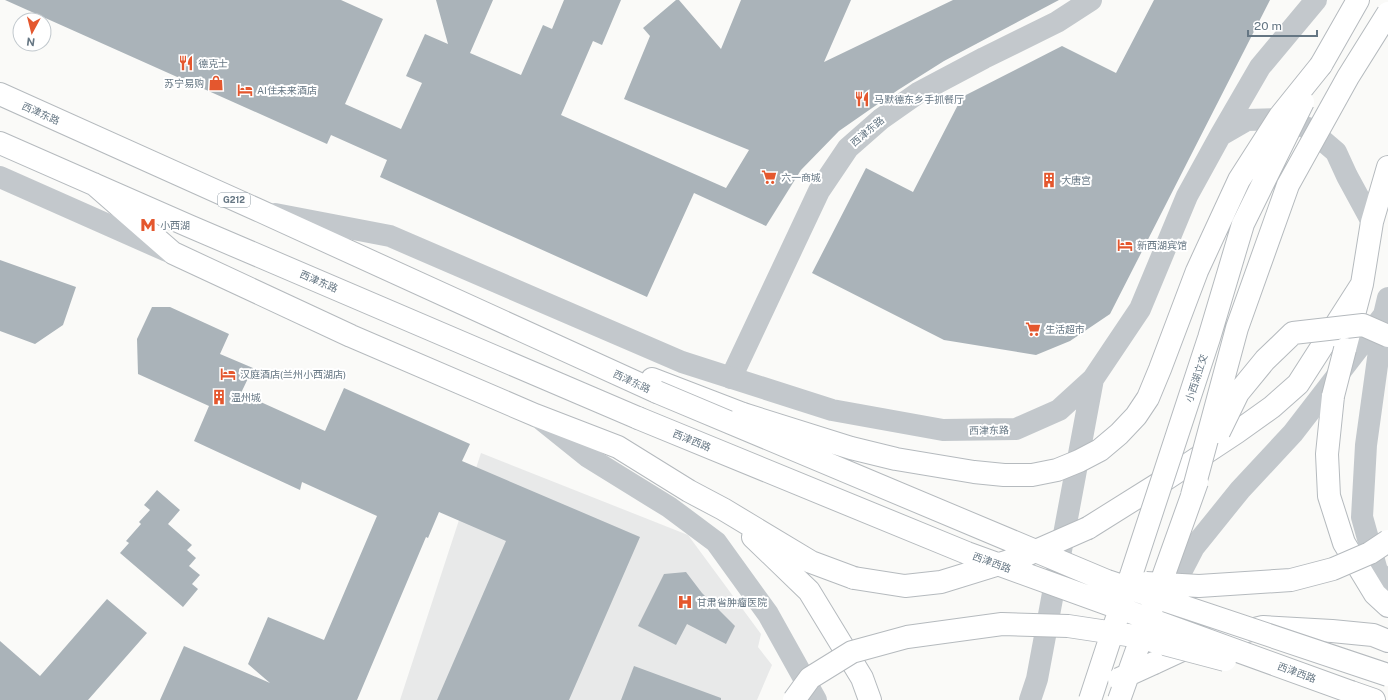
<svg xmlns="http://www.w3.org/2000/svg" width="1388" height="700" viewBox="0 0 1388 700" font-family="'Public Sans','Noto Sans SC',sans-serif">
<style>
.built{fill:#e8e9e9}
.building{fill:#aab3b9}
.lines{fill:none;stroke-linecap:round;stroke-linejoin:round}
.primary-casing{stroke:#b5babe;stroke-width:24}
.minor{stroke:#c3c8cc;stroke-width:22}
.tertiary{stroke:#c3c8cc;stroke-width:22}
.primary{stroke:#fff;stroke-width:22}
.primary-bridge-casing{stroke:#b5babe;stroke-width:24;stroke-linecap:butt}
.primary-bridge{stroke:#fff;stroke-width:22}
.labels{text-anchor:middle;stroke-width:4;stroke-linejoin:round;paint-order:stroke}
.shield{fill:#fff;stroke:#939fa8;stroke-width:1}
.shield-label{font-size:9px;font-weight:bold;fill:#657683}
.poi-label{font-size:10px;fill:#657683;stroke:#fff;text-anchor:start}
.street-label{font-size:10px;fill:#657683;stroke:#fff}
</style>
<rect width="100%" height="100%" fill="#fafaf8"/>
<path class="built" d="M481,453L688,535L761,634L758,647L772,665L757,700H400Z"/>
<path class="building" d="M5,0H341L383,19L345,104L401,129L422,83L406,76L425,34L448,44L436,0H493L470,53L521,75L543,25L552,29L564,0H621L602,45L593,41L561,115L726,188L749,150L624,99L650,36L643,28L676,0H679L721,49L741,0H851L824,62L953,0H1059L944,61L898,90L839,131L801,170L766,226L694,193L647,297L380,177L387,160L331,135L327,144Z
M1154,0H1270L1110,314L1070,341L1036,355L944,340L812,273L866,168L913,192L962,97L1062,46L1116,73Z
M0,260L76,287L63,325L35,344L0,331Z
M152,307H170L229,334L220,354L253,368L241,393L325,431L344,388L470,444L462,461L640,537L569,700H437L506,541L439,512L428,538L426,537L357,700H160L184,646L270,683L248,664L268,617L324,640L377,516L302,482L300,490L194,441L209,406L138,374L137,339Z
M157,490L180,510L168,524L192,545L187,550L196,558L189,566L200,575L192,584L198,589L183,607L120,553L129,543L126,541L141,524L139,522L150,510L144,505Z
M686,572L702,593L735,626L726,644L687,624L676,645L638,626L664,574Z
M107,599L147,633L88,700H0V641L40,676Z
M634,666L721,698V700H621Z"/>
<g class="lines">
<g class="primary-casing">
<path id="primary" d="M1321,65L1358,0
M0,94L258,210L657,392
M0,143L189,226L638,418
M94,184L173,253L351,336L535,415L618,447L689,491L723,509L811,562L854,578
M1345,349L1362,284L1372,222L1388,167
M652,379L743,414
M1333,396L1327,454L1329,496L1344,543L1375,594L1388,606
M1088,528L1163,481L1237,432L1272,407L1298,384L1362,284
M753,537L809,591L862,678L870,700
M1154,663L1197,643L1263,627L1332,631L1373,635L1388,641
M1351,692L1374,700"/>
</g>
<path class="minor" d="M731,378L819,191L848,148L881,119L918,93L984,58L1057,22L1091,0"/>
<path class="tertiary" d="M1221,135L1247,120L1277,119L1308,128L1336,152L1347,176L1372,222
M0,177L167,251
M275,214L390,236L682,362L832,410L943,430L1016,429L1059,410L1093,379
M1388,298L1384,315L1366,445L1362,517L1377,571L1388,582
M542,420L588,457L669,507L716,542L768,614L816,700
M1166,601L1194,547L1240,490L1293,433L1384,315
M1030,700L1037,679L1093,379L1140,309L1187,196L1220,136L1260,67L1316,0"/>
<use href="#primary" class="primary"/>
<g class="primary-bridge-casing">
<path id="primary-bridge" d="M657,392L1107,581L1388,675
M1333,396L1345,349
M743,414L851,448L896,459L974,472L1004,475H1032L1057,470L1079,461L1100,450L1119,434L1136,416L1148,398L1160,369L1197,271L1239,180L1280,116L1321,65
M638,418L967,553L1351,692
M1219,432L1238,393L1265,360L1293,333L1363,325L1388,336
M1192,495L1237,328L1288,185L1348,77L1388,13
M854,578L905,586L941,582L1022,557L1088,528
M1146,583L1199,586L1291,580L1333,569L1370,553L1388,541
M1119,679L1154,663
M794,700L810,678L852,652L907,637L1002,624L1068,626L1134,636L1225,660
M1090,700L1209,338L1243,224L1303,102
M1119,700L1197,482"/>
</g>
<use href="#primary-bridge" class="primary-bridge"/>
</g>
<defs>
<g id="restaurant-bare" transform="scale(1.2)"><path d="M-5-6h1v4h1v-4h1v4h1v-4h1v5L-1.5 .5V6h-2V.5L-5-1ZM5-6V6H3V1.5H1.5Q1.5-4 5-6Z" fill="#e4572e" stroke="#fff" stroke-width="2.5" paint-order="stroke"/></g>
<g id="shop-bare" transform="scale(1.2)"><path d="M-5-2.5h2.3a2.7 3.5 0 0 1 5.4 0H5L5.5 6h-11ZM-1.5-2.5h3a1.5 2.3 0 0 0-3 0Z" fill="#e4572e" stroke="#fff" stroke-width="2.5" paint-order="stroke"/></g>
<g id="hotel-bare" transform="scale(1.2)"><path d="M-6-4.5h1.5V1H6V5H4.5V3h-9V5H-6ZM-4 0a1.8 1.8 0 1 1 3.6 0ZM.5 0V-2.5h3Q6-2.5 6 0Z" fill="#e4572e" stroke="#fff" stroke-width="2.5" paint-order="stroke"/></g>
<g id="supermarket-bare" transform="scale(1.2)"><path d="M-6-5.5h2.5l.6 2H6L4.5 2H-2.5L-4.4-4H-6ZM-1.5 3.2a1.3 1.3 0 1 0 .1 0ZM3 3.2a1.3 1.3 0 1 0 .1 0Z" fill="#e4572e" stroke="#fff" stroke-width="2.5" paint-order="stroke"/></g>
<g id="building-bare" transform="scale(1.2)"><path d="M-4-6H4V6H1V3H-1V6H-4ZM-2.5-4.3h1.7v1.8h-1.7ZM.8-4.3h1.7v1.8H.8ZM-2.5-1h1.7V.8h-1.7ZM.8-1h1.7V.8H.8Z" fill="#e4572e" stroke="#fff" stroke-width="2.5" paint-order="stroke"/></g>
<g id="metro-bare" transform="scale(1.2)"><path d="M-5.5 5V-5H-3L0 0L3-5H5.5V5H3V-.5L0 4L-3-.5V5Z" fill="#e4572e" stroke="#fff" stroke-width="2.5" paint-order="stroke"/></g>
<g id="hospital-bare" transform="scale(1.2)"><path d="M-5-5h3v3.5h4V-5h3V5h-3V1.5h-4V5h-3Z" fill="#e4572e" stroke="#fff" stroke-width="2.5" paint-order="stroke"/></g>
</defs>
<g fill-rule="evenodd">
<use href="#restaurant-bare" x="186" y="63"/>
<use href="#shop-bare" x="216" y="83"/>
<use href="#hotel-bare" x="245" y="90"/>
<use href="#restaurant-bare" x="862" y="99"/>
<use href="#supermarket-bare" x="769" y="177"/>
<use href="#building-bare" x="1049" y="180"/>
<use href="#metro-bare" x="148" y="225"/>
<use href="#hotel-bare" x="1125" y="245"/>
<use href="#supermarket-bare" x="1033" y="329"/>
<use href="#hotel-bare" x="228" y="374"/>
<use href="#building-bare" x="219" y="397"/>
<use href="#hospital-bare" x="685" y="602"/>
</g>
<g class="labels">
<rect class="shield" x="218" y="193" width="32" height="14" rx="3"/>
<g class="shield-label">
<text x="234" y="203">G212</text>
</g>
<g class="poi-label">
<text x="198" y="67">德克士</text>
<text x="204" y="87" text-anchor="end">苏宁易购</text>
<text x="257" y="94">AI住未来酒店</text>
<text x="874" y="103">马默德东乡手抓餐厅</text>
<text x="781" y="181">六一商城</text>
<text x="1061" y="184">大唐宫</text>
<text x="160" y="229">小西湖</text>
<text x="1137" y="249">新西湖宾馆</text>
<text x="1045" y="333">生活超市</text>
<text x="240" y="378">汉庭酒店(兰州小西湖店)</text>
<text x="231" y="401">温州城</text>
<text x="697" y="606">甘肃省肿瘤医院</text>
</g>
<g class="street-label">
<text transform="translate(41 113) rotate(24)" y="4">西津东路</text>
<text transform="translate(867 131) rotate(-40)" y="4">西津东路</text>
<text transform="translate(319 281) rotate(23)" y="4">西津东路</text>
<text transform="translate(1196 378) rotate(-72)" y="4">小西湖立交</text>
<text transform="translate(632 381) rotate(25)" y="4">西津东路</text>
<text transform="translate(989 430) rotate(-1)" y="4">西津东路</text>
<text transform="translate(692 440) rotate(22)" y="4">西津西路</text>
<text transform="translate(992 562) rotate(20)" y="4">西津西路</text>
<text transform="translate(1297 672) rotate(20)" y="4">西津西路</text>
</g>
</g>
<g transform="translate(32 32) rotate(187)"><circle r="19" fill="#ffffff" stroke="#c1c8cd"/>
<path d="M0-3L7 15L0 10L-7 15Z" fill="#e4572e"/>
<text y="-6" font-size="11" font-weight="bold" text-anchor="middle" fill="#657683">N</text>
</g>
<path d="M1248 30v6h69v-6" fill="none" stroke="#657683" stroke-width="2"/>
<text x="1254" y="30" font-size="12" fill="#657683" stroke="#ffffff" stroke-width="3" paint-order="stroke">20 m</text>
</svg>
